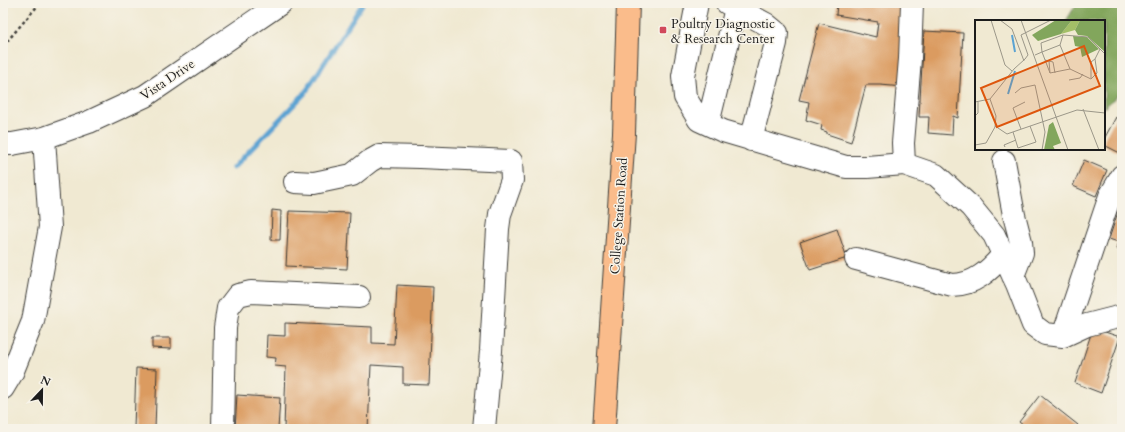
<svg xmlns="http://www.w3.org/2000/svg" width="1125" height="432" viewBox="0 0 1125 432" font-family="Cardo,serif">
<style>
.forest{fill:#82a65c;stroke:#4f613c}
.lines{fill:none;stroke-linecap:round;stroke-linejoin:round}
.stream{stroke:#5ba3d2;stroke-width:5}
.building{fill:#db9b61}
.minor-casing{stroke:#3c3b37;stroke-width:24}
.major-casing{stroke:#3c3b37;stroke-width:24}
.path{stroke:#3c3b37;stroke-width:2.5;stroke-dasharray:3 3;stroke-linecap:butt}
.minor{stroke:#fff;stroke-width:22}
.major{stroke:#fabc8b;stroke-width:22}
.poi-dot{fill:#d1495b;stroke:#f7f3e8;stroke-width:1.5}
.labels{text-anchor:middle;stroke-width:3;stroke-linejoin:round;paint-order:stroke}
.poi-label{font-size:13px;fill:#1c1c1c;stroke:#f7f3e8;text-anchor:start}
.street-label{font-size:13px;fill:#1c1c1c;stroke:#f7f3e8}
.inset-river{fill:none;stroke:#5ba3d2;stroke-width:2}
.inset-road{fill:none;stroke:#9b9789;stroke-width:1}
.view{fill:#de560d;fill-opacity:0.15;stroke:#de560d;stroke-width:2}
.inset-edge{fill:none;stroke:#1c1c1c;stroke-width:2}
</style>
<rect width="100%" height="100%" fill="#f7f3e8"/>
<filter id="ink" filterUnits="userSpaceOnUse"><feTurbulence type="fractalNoise" baseFrequency=".025" numOctaves="2"/><feDisplacementMap in="SourceGraphic" scale="8" xChannelSelector="R" yChannelSelector="G"/><feConvolveMatrix kernelMatrix="1 2 1 2 8 2 1 2 1" color-interpolation-filters="sRGB"/></filter>
<filter id="wash" filterUnits="userSpaceOnUse"><feTurbulence type="fractalNoise" baseFrequency=".012" numOctaves="4" result="noise"/><feDisplacementMap in="SourceGraphic" scale="16" xChannelSelector="R" yChannelSelector="G"/><feGaussianBlur stdDeviation="0.9" result="paint"/><feColorMatrix in="noise" values="0 0 0 0 0 0 0 0 0 0 0 0 0 0 0 0 0 1.4 0 .05"/><feComposite in="paint" operator="in"/></filter>
<g filter="url(#wash)">
<rect width="100%" height="100%" fill="#f0e9d2"/>
<path class="forest" d="M1077,3H1122V91L1104,108V21H1066Z"/>
<g class="lines">
<path class="stream" d="M233,168L305,93L363,3"/>
</g>
<g id="blocks">
<path class="building" d="M837,3H909L904,87L880,85H866L851,142L827,134V132L821,130L822,125L806,120L809,102L799,100L819,23L876,37L878,22L836,15Z
M924,31L963,33L958,118L953,116L952,135L928,133L929,117H919Z
M1116,117L1122,121V154L1104,145V139Z
M1084,160L1107,170L1096,196L1073,186Z
M1119,209L1122,210V251L1116,249L1118,242L1109,239Z
M272,210L281,211L280,240H271Z
M289,211L350,213L347,269L286,266Z
M837,229L847,258L810,270L800,242Z
M397,285L433,287L429,385L403,384V367L371,365L368,429H284L286,367L275,366L276,358L266,357L267,335L285,336V323L372,327V343L394,344Z
M1093,328L1120,337L1101,393L1075,383Z
M152,338H171V349L152,348Z
M136,368L157,369L155,429L134,428Z
M237,395L280,398L278,429H235Z
M1040,395L1078,425L1075,429H1028L1019,422Z"/>
</g>
</g>
<g filter="url(#ink)">
<use href="#blocks" fill-opacity="0" stroke="#3c3b37" stroke-width="1"/>
<g class="lines">
<g class="minor-casing">
<path id="minor" d="M697,3L683,76L685,97L699,120L723,131L846,167H867L904,164L903,143L910,59L912,3
M727,3L766,24L777,33L776,43L751,140
M708,124L736,8
M3,144H12L44,138L89,122L145,96L281,3
M1004,161L1014,215L1021,242L1022,253L1013,276
M904,164L936,175L971,207L994,235L1017,284L1033,325L1045,334L1063,336L1087,325L1122,316
M295,182L314,183L352,175L370,161L379,156L420,157L511,161L512,180L500,214L498,229L491,351L484,429
M856,259L952,285C974,285 989,271 1003,255
M1063,336L1110,196L1122,176
M3,388L12,373L33,321L50,227L44,138
M223,429L225,328L228,308L238,295L251,292L359,297"/>
</g>
<g class="major-casing">
<path id="major" d="M604,429L624,133L628,3"/>
</g>
<path class="path" d="M3,46L40,3"/>
<use href="#minor" class="minor"/>
<use href="#major" class="major"/>
</g>
</g>
<rect class="poi-dot" x="659" y="26" width="8" height="8" rx="2"/>
<g class="labels">
<g class="poi-label">
<text x="671" y="28">Poultry Diagnostic<tspan x="671" dy="15">&amp; Research Center</tspan></text>
</g>
<g class="street-label">
<text transform="translate(167 79) rotate(-34)" y="5">Vista Drive</text>
<text transform="translate(618 216) rotate(-86)" y="5">College Station Road</text>
</g>
</g>
<g transform="translate(975 20)">
<rect width="130" height="130" fill="#f0e9d2"/>
<path d="M97,0H105L100,10L86,14Z" fill="#a3bf67"/>
<path d="M81,0H97L86,14L63,21L57,15ZM105,0H130V32L112,16L103,15L100,10ZM98,16L112,17L124,29L107,37L105,27L100,26ZM78,102L86,123L78,126L80,130H69L74,105Z" fill="#82a65c"/>
<path class="inset-river" d="M37,15L40,32M33,74L40,51"/>
<path class="inset-road" d="M16,0L30,45L37,51M25,0L37,9L49,41M46,0L93,130M85,25L67,32L75,53L95,49L85,25L88,15M60,35L67,32L66,23L88,15L113,17L130,34M50,39L53,35L46,15L76,0M70,40L78,42L80,53M74,41L75,53M95,49L116,59L122,53L120,39L125,29M116,58V42L120,39M94,60L105,58L108,54M40,73L46,68L60,65L70,112L67,130M0,82L15,79L39,49L50,39M108,89L124,130M0,96L3,93V82M20,106L32,114L102,90L130,93M46,109L38,88L50,82M38,112L43,128L61,122L55,106M0,125L11,123L20,107L21,96L15,79M30,127L29,125L41,120"/>
<path class="view" d="M109,26L125,66L22,107L6,68Z"/>
<rect width="130" height="130" class="inset-edge"/>
</g>
<rect width="1125" height="432" fill="none" stroke="#f7f3e8" stroke-width="16"/>
<g transform="translate(42 390) rotate(22)" stroke="#f7f3e8" stroke-width="3" paint-order="stroke">
<path d="M0-3L7 15L0 10L-7 15Z" fill="#1c1c1c"/>
<text y="-6" font-size="11" font-weight="bold" text-anchor="middle" fill="#1c1c1c">N</text>
</g>
</svg>
